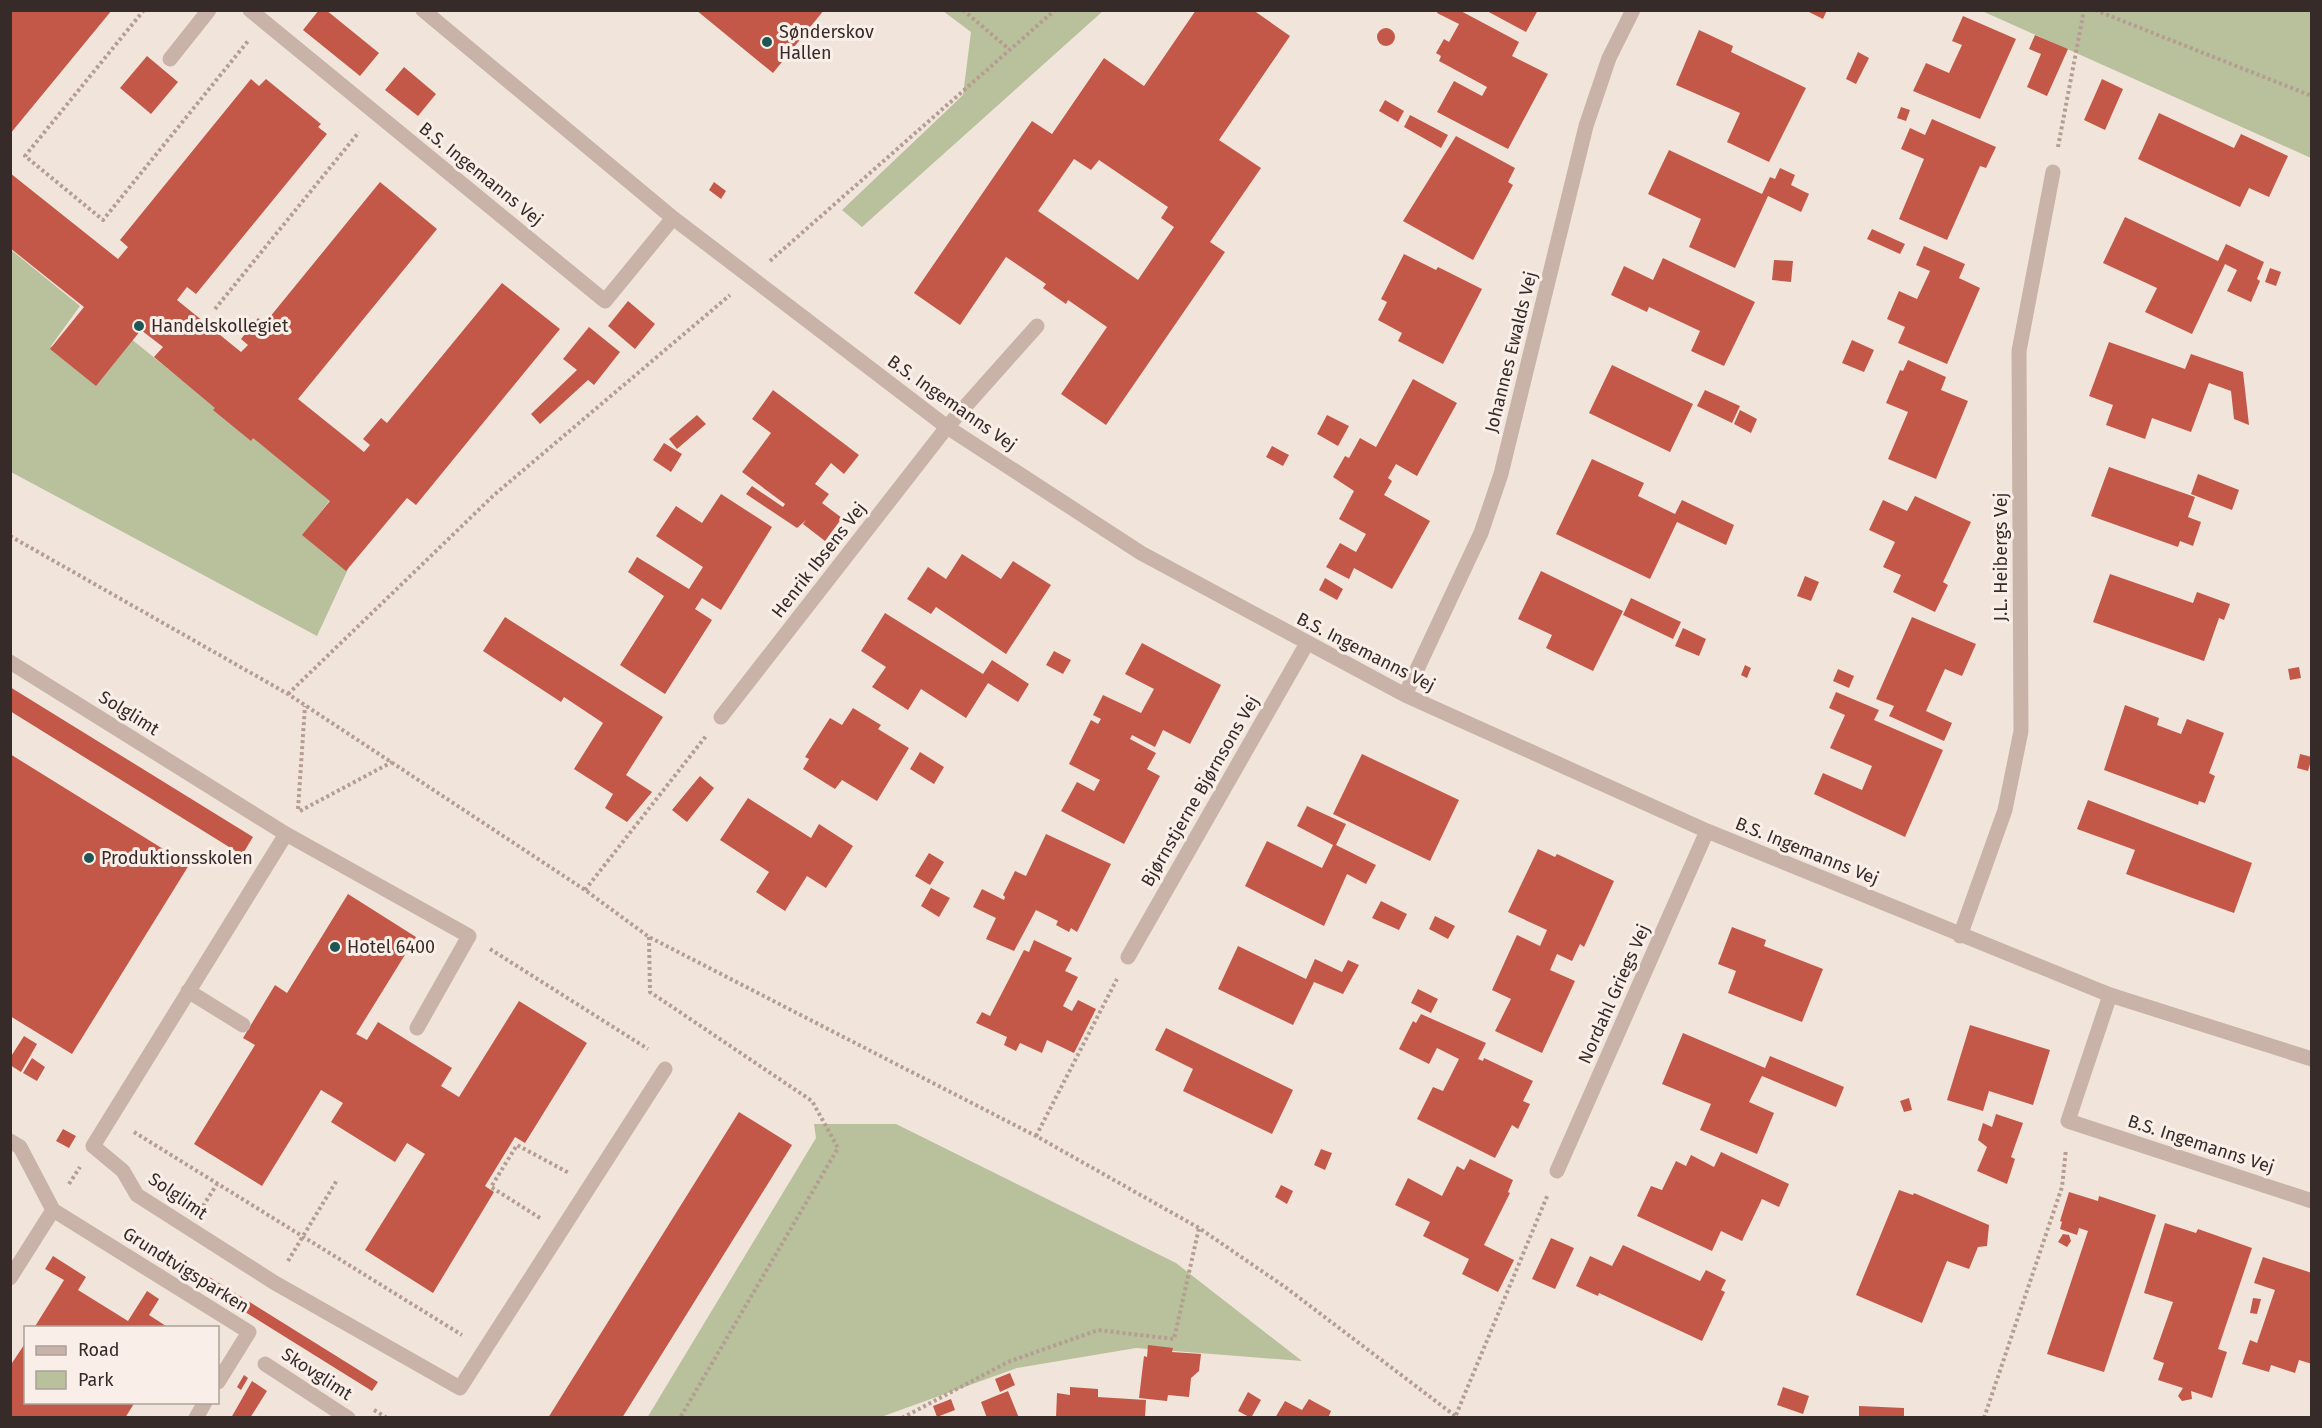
<svg xmlns="http://www.w3.org/2000/svg" width="2322" height="1428" viewBox="0 0 2322 1428" font-family="'Fira Sans',sans-serif">
<style>
.green{fill:#b8c09c}
.building{fill:#c35848;fill-rule:evenodd}
.lines{fill:none;stroke-linecap:round;stroke-linejoin:round}
.path{stroke:#b59d92;stroke-width:4;stroke-dasharray:3 3;stroke-linecap:butt}
.minor{stroke:#c9b3a8;stroke-width:15}
.poi-dot{fill:#1e5654;stroke:#f9efe8;stroke-width:2}
.labels{text-anchor:middle;stroke-width:6;stroke-linejoin:round;paint-order:stroke}
.poi-label{font-size:18px;fill:#362b28;stroke:#f9efe8;text-anchor:start}
.street-label{font-size:18px;fill:#362b28;stroke:#f9efe8}
</style>
<rect width="100%" height="100%" fill="#f1e5db"/>
<path class="green" d="M943,11H1103L862,227L842,210L963,95L971,32Z
M1982,11H2311V158Z
M10,249L80,306L51,346L94,382L130,338L330,500L305,532L349,567L317,636L11,472Z
M814,1124H896L1176,1263L1302,1361L1136,1348L1017,1368L881,1417L647,1418L816,1138Z"/>
<path class="building" d="M10,10H112L10,134Z
M319,10H326L379,53L360,76L303,30Z
M696,10H824L773,73Z
M1196,10H1253L1290,36L1219,140L1261,168L1210,242L1225,252L1106,425L1061,394L1107,327L1068,300L1066,304L1043,288L1046,284L1006,257L960,325L914,293L1032,121L1052,134L1104,58L1144,86ZM1074,159L1091,170L1099,160L1168,207L1161,218L1174,227L1138,280L1038,211Z
M1438,10H1459L1519,42L1512,56L1548,74L1508,149L1437,112L1454,81L1482,96L1487,87L1439,61L1441,56L1436,53L1444,39L1449,42L1459,24L1437,13Z
M1485,10H1538L1526,32Z
M1805,10H1827L1823,19Z
M1963,16L2016,39L1980,119L1913,91L1926,63L1949,73L1962,45L1952,41Z
M1377 37a9 9 0 1 1 18 0a9 9 0 1 1-18 0Z
M1699,30L1733,46L1731,52L1806,88L1769,162L1727,142L1740,113L1676,85Z
M2035,35L2068,49L2047,96L2027,87L2041,54L2029,49Z
M1858,52L1869,58L1856,84L1846,79Z
M147,56L178,82L151,114L120,88Z
M404,67L436,94L418,116L385,90Z
M251,79L259,86L266,79L321,124L318,127L327,134L196,294L187,287L177,300L241,352L248,345L241,339L258,318L265,323L380,182L437,229L298,399L364,452L370,445L363,439L381,418L387,423L502,283L560,329L416,505L407,498L346,571L302,535L330,501L253,438L251,441L213,410L215,408L154,357L163,347L141,330L96,386L50,349L84,307L10,248V173L118,259L128,247L120,240Z
M2102,79L2123,89L2105,130L2084,120Z
M1385,100L1404,111L1398,122L1379,111Z
M1901,107L1910,110L1906,121L1897,118Z
M2159,113L2234,148L2241,134L2288,156L2269,197L2249,188L2240,207L2138,159Z
M1410,115L1448,135L1441,148L1404,127Z
M1932,119L1996,147L1986,168L1980,166L1947,240L1899,219L1924,159L1901,149L1910,128L1925,135Z
M1456,136L1515,168L1508,182L1513,185L1473,260L1403,221Z
M1669,150L1762,194L1770,177L1775,179L1780,168L1795,175L1791,185L1809,194L1801,212L1768,196L1735,268L1689,247L1701,219L1648,194Z
M714,182L726,191L721,199L709,190Z
M2125,217L2218,261L2226,244L2264,262L2257,279L2260,281L2251,302L2227,291L2237,270L2225,264L2192,334L2145,312L2157,288L2103,263Z
M1872,229L1905,244L1900,254L1867,239Z
M1924,246L1965,264L1959,278L1980,288L1947,364L1898,343L1905,327L1887,319L1899,291L1917,299L1930,271L1916,265Z
M1404,254L1436,270L1438,267L1482,289L1443,364L1398,341L1402,333L1378,320L1387,302L1381,299Z
M1663,258L1755,302L1724,366L1691,351L1700,331L1649,307L1647,312L1611,295L1624,266L1653,280Z
M1774,260L1793,261L1791,282L1772,280Z
M2270,268L2281,272L2276,286L2265,282Z
M628,301L655,324L635,349L608,326Z
M589,327L620,352L594,385L588,380L540,424L531,414L577,370L563,359Z
M1852,340L1874,350L1864,372L1842,363Z
M2109,342L2185,369L2191,354L2243,372L2249,425L2234,419L2231,391L2209,383L2191,432L2152,418L2145,439L2106,425L2113,405L2089,396Z
M1908,360L1946,377L1941,390L1968,401L1936,479L1888,459L1908,412L1886,403L1900,370L1903,371Z
M1612,365L1693,404L1670,452L1589,413Z
M1413,379L1457,403L1417,476L1396,464L1388,478L1392,481L1384,495L1430,521L1392,589L1354,568L1349,579L1326,567L1340,543L1356,552L1366,534L1339,519L1354,491L1333,477L1345,456L1349,458L1360,438L1376,447Z
M773,390L859,455L844,474L831,463L815,484L829,494L822,503L842,518L825,541L803,524L806,520L797,528L746,494L752,486L783,507L785,504L742,472L771,433L752,419Z
M1705,390L1740,406L1732,423L1697,406Z
M1740,410L1757,419L1751,433L1734,424Z
M697,415L706,424L677,449L669,439Z
M1327,415L1349,426L1338,446L1317,434Z
M664,443L682,454L671,472L653,460Z
M1272,446L1289,455L1283,466L1266,457Z
M1592,459L1644,483L1638,496L1675,514L1682,500L1734,525L1726,545L1677,522L1650,579L1556,534Z
M2109,467L2195,497L2188,517L2201,522L2193,546L2180,541L2178,547L2091,516Z
M2198,474L2239,490L2232,510L2191,494Z
M721,494L772,527L721,610L702,598L695,609L712,620L665,694L620,665L664,596L628,572L637,557L689,589L703,567L656,536L676,506L702,523Z
M1915,496L1971,522L1943,582L1948,585L1935,612L1893,592L1901,575L1883,567L1895,542L1869,530L1883,500L1907,511Z
M962,554L1001,579L1013,561L1051,585L1006,654L936,607L931,614L907,599L928,567L946,579Z
M1541,571L1623,611L1593,671L1546,648L1552,635L1518,619Z
M2110,574L2193,603L2197,592L2230,604L2224,620L2219,618L2204,661L2093,622Z
M1805,576L1819,582L1811,601L1797,596Z
M1325,578L1343,589L1337,600L1319,590Z
M1631,598L1681,622L1673,639L1623,615Z
M885,613L983,674L992,660L1029,684L1018,702L988,683L966,718L921,689L908,710L872,687L886,667L861,651Z
M505,617L663,717L626,775L652,792L627,822L605,808L613,794L574,769L603,723L564,697L561,702L483,651Z
M1912,617L1976,644L1962,676L1945,669L1926,711L1952,723L1944,741L1889,716L1894,706L1876,699Z
M1683,628L1706,639L1699,656L1675,646Z
M1142,643L1221,685L1190,744L1163,730L1155,747L1132,735L1130,739L1156,753L1147,769L1160,776L1124,844L1061,811L1077,782L1094,791L1100,780L1069,764L1091,720L1098,724L1101,719L1093,715L1103,695L1141,713L1154,689L1125,674Z
M1054,651L1071,660L1063,674L1046,665Z
M1745,665L1751,668L1747,678L1741,675Z
M2299,667L2301,678L2290,680L2288,669Z
M1838,669L1854,676L1849,688L1833,681Z
M10,687L253,837L242,855L10,711Z
M1836,692L1879,710L1874,720L1943,750L1905,837L1814,794L1823,773L1862,790L1872,766L1830,748L1845,715L1829,708Z
M2125,705L2159,718L2157,725L2181,734L2187,719L2224,733L2209,773L2215,776L2205,803L2199,801L2198,805L2104,770Z
M853,708L881,725L878,729L909,748L877,801L842,780L835,789L803,769L809,759L805,757L830,718L842,725Z
M920,752L944,767L934,784L910,769Z
M10,754L189,865L72,1054L10,1016Z
M1362,754L1459,800L1430,861L1333,814Z
M2300,754L2312,757L2308,771L2297,768Z
M700,776L714,788L687,822L672,810Z
M748,798L811,838L819,824L853,846L826,888L807,876L785,911L756,892L769,872L720,840Z
M2088,800L2252,863L2234,913L2126,874L2135,850L2077,829Z
M1307,806L1346,824L1336,845L1376,865L1366,884L1347,874L1324,926L1245,886L1267,841L1322,868L1333,845L1297,826Z
M1046,834L1111,864L1077,932L1071,928L1069,932L1056,925L1058,921L1036,910L1014,951L986,939L996,918L973,907L982,889L1004,900L1005,897L1003,895L1015,871L1026,876Z
M1538,849L1555,857L1557,854L1614,881L1584,947L1580,944L1572,961L1557,954L1550,970L1575,981L1542,1053L1495,1031L1511,999L1492,990L1517,935L1540,946L1547,930L1508,912Z
M929,853L944,862L930,885L915,876Z
M931,888L950,898L939,917L921,906Z
M348,894L416,937L356,1034L367,1040L378,1022L452,1068L441,1086L459,1097L519,1001L587,1043L525,1143L515,1137L485,1186L494,1192L433,1293L365,1250L425,1154L407,1143L395,1162L331,1122L343,1103L321,1090L262,1186L194,1144L255,1045L243,1038L275,985L287,993Z
M1381,901L1407,914L1399,930L1372,918Z
M1435,916L1455,926L1448,939L1429,929Z
M1732,927L1766,940L1764,946L1823,969L1802,1022L1728,993L1736,971L1718,964Z
M1034,940L1072,958L1065,971L1078,977L1063,1006L1072,1011L1078,1000L1096,1009L1074,1053L1047,1040L1042,1053L1020,1043L1016,1051L1004,1045L1007,1037L976,1023L982,1012L990,1016L1024,950L1029,952Z
M1238,946L1306,979L1315,959L1342,972L1348,960L1359,965L1343,994L1314,982L1293,1025L1218,989Z
M1418,989L1438,999L1431,1013L1411,1003Z
M1421,1014L1486,1043L1478,1059L1483,1061L1484,1058L1533,1081L1523,1101L1530,1104L1518,1129L1512,1125L1495,1158L1417,1119L1433,1087L1443,1091L1459,1059L1437,1048L1429,1064L1399,1049L1413,1021L1416,1023Z
M1970,1025L2050,1050L2033,1105L1989,1091L1983,1111L1947,1100Z
M1166,1028L1293,1090L1272,1134L1183,1091L1193,1069L1155,1050Z
M1683,1033L1765,1068L1770,1056L1844,1087L1836,1107L1762,1076L1749,1102L1774,1113L1757,1154L1700,1130L1711,1104L1662,1084Z
M24,1036L37,1044L21,1072L10,1065V1058Z
M32,1058L45,1067L37,1081L23,1073Z
M1909,1098L1912,1110L1904,1112L1900,1101Z
M739,1112L792,1145L622,1418H548Z
M1996,1114L2023,1123L2011,1157L2015,1159L2007,1184L1977,1171L1987,1147L1978,1140L1983,1123L1992,1127Z
M63,1129L76,1136L69,1148L56,1141Z
M1321,1149L1332,1153L1325,1170L1314,1165Z
M1721,1152L1789,1184L1779,1207L1762,1199L1742,1241L1721,1231L1712,1251L1637,1216L1651,1186L1662,1190L1676,1161L1686,1166L1691,1155L1714,1167Z
M1470,1159L1513,1180L1508,1192L1510,1193L1484,1245L1514,1260L1498,1292L1462,1274L1469,1259L1423,1236L1430,1222L1395,1205L1408,1178L1442,1196L1457,1166L1464,1170Z
M1281,1185L1293,1191L1287,1204L1275,1197Z
M1899,1190L1913,1195L1914,1193L1989,1225L1987,1246L1978,1247L1969,1269L1947,1261L1922,1323L1856,1295Z
M2069,1192L2098,1201L2099,1196L2156,1215L2104,1372L2047,1354L2088,1231L2079,1228L2077,1235L2060,1229L2062,1222L2060,1221Z
M2165,1223L2196,1233L2198,1229L2252,1248L2218,1349L2227,1352L2212,1398L2191,1391L2192,1399L2182,1401L2178,1396L2183,1388L2158,1380L2164,1363L2153,1359L2173,1302L2144,1293Z
M2063,1234L2069,1235L2071,1241L2067,1247L2058,1242Z
M1551,1238L1574,1248L1555,1289L1532,1279Z
M1623,1245L1700,1281L1706,1270L1726,1280L1721,1290L1725,1292L1702,1341L1599,1293L1598,1296L1576,1286L1590,1256L1612,1266Z
M53,1256L86,1277L78,1290L128,1321L147,1291L159,1299L149,1315L169,1328H34L64,1280L45,1269Z
M2263,1257L2312,1273V1364L2299,1360L2295,1373L2271,1365L2269,1372L2242,1364L2250,1340L2257,1343L2275,1290L2254,1283Z
M206,1275L378,1382L372,1391L200,1284Z
M2253,1298L2261,1299L2257,1314L2250,1313Z
M26,1342V1402H135L125,1418H10V1366Z
M1148,1345L1173,1348L1172,1352L1201,1354L1199,1371L1191,1378L1189,1397L1168,1395L1167,1401L1139,1398L1144,1356L1147,1357Z
M1010,1373L1015,1385L1000,1392L995,1379Z
M244,1375L248,1378L241,1390L237,1387Z
M252,1381L267,1391L250,1418H231Z
M1070,1387L1098,1389V1397L1146,1400L1145,1418H1056L1057,1393L1070,1395Z
M1783,1387L1809,1396L1803,1414L1777,1405Z
M1008,1391L1019,1418H987L981,1402Z
M1248,1392L1261,1400L1251,1418L1238,1411Z
M951,1399L955,1410L937,1417L933,1406Z
M1309,1399L1331,1411L1328,1418H1275L1285,1401L1302,1410Z
M1859,1406L1904,1408V1418H1859Z"/>
<g class="lines">
<path class="path" d="M144,10L25,156L103,220L248,41
M963,10L1009,49
M2095,10L2312,96
M2058,147L2084,10
M770,261L1055,10
M215,309L359,132
M10,536L288,694L585,890L649,937L1036,1136L1199,1228L1285,1287L1458,1418
M288,694L494,495L730,295
M298,809L305,706
M300,811L392,762
M585,890L706,736
M649,937L650,992L812,1101L838,1148L680,1418
M490,949L648,1049
M134,1132L462,1335
M1036,1136L1117,979
M69,1184L80,1167
M203,1206L217,1184
M540,1218L491,1187L517,1145L569,1173
M288,1261L337,1180
M374,1410L387,1418
M1456,1415L1548,1194
M902,1418L1008,1362L1098,1330L1174,1339L1199,1228
M1984,1418L2062,1187L2066,1149"/>
<path class="minor" d="M250,10L605,301L673,218
M423,10L673,218L947,427L1141,553L1405,695L1707,831L2110,995L2312,1059
M170,59L209,10
M10,662L286,834L93,1146L123,1171L137,1195L275,1283L460,1388L665,1069
M1405,695L1481,533L1501,474L1586,126L1609,58L1633,10
M721,717L947,427L1037,326
M286,834L469,936L417,1028
M1960,936L2005,810L2021,731L2019,351L2053,172
M1128,957L1306,645
M188,991L243,1025
M2110,995L2068,1121L2312,1201
M10,1141L20,1147L53,1210L249,1332L218,1382
M1557,1171L1707,831
M10,1278L53,1210
M265,1364L348,1418
M196,1418L205,1402"/>
</g>
<g class="poi-dot">
<circle cx="767" cy="42" r="6"/>
<circle cx="139" cy="326" r="6"/>
<circle cx="89" cy="858" r="6"/>
<circle cx="335" cy="947" r="6"/>
</g>
<g class="labels">
<g class="poi-label">
<text x="779" y="38">Sønderskov<tspan x="779" dy="21">Hallen</tspan></text>
<text x="151" y="332">Handelskollegiet</text>
<text x="101" y="864">Produktionsskolen</text>
<text x="347" y="953">Hotel 6400</text>
</g>
<g class="street-label">
<text transform="translate(481 174) rotate(39)" y="6">B.S. Ingemanns Vej</text>
<text transform="translate(1511 352) rotate(-76)" y="6">Johannes Ewalds Vej</text>
<text transform="translate(952 403) rotate(35)" y="6">B.S. Ingemanns Vej</text>
<text transform="translate(2001 557) rotate(-90)" y="6">J.L. Heibergs Vej</text>
<text transform="translate(819 560) rotate(-52)" y="6">Henrik Ibsens Vej</text>
<text transform="translate(1366 652) rotate(27)" y="6">B.S. Ingemanns Vej</text>
<text transform="translate(129 713) rotate(32)" y="6">Solglimt</text>
<text transform="translate(1200 791) rotate(-60)" y="6">Bjørnstjerne Bjørnsons Vej</text>
<text transform="translate(1807 851) rotate(22)" y="6">B.S. Ingemanns Vej</text>
<text transform="translate(1614 994) rotate(-66)" y="6">Nordahl Griegs Vej</text>
<text transform="translate(2201 1144) rotate(18)" y="6">B.S. Ingemanns Vej</text>
<text transform="translate(178 1196) rotate(35)" y="6">Solglimt</text>
<text transform="translate(186 1270) rotate(32)" y="6">Grundtvigsparken</text>
<text transform="translate(317 1374) rotate(33)" y="6">Skovglimt</text>
</g>
</g>
<rect width="2322" height="1428" fill="none" stroke="#362b28" stroke-width="24"/>
<rect x="24" y="1326" width="195" height="78" fill="#f9efe8" stroke="#aba19b" stroke-width="1.5"/>
<rect x="36" y="1346" width="30" height="9" fill="#c9b3a8" stroke="#aba19b" stroke-width="1.5"/>
<text x="78" y="1356" font-size="18" fill="#362b28">Road</text>
<rect x="36" y="1371" width="30" height="18" fill="#b8c09c" stroke="#aba19b" stroke-width="1.5"/>
<text x="78" y="1386" font-size="18" fill="#362b28">Park</text>
</svg>
